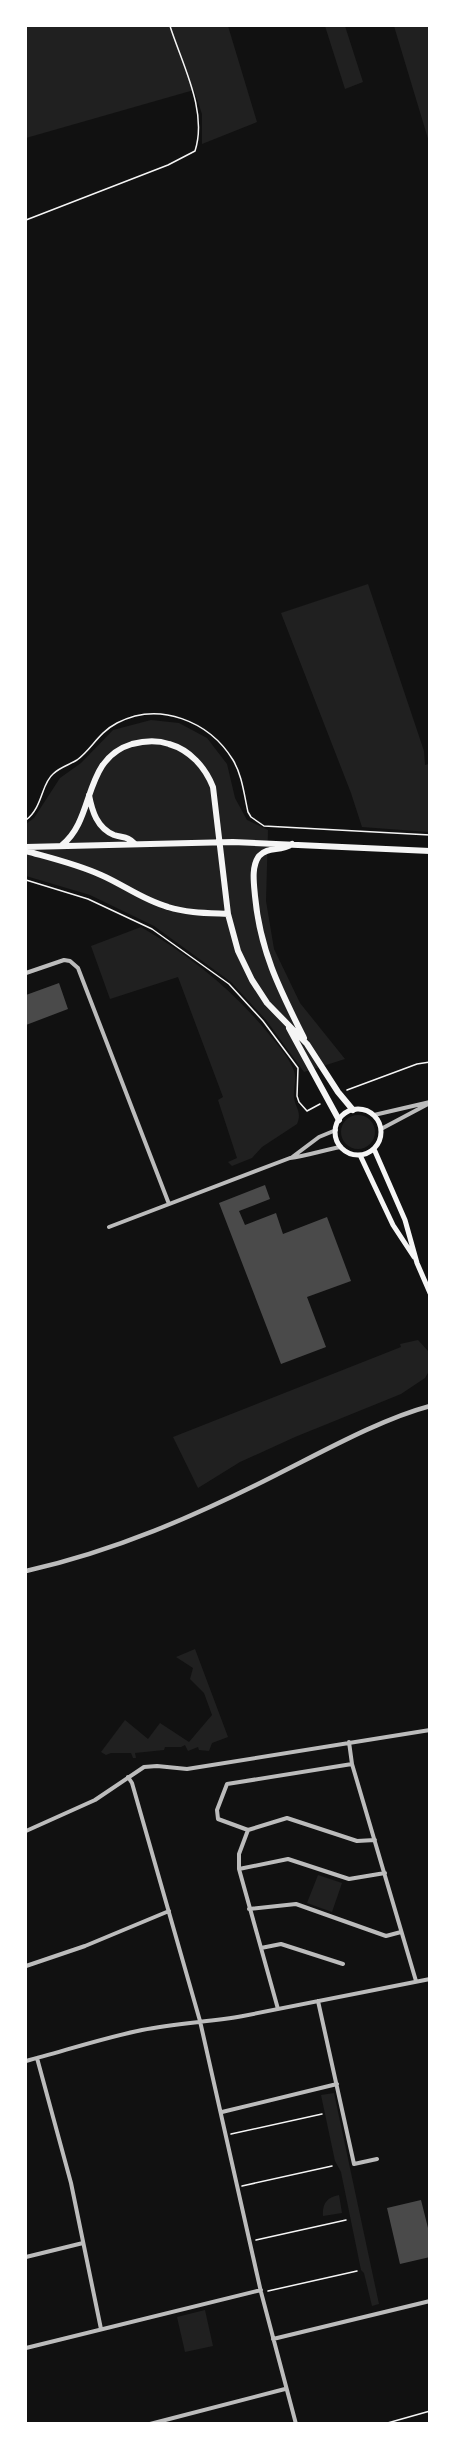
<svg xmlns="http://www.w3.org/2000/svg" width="455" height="2449" viewBox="0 0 455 2449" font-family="'DejaVu Sans',sans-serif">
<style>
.green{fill:#202020}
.building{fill:#4a4a4a}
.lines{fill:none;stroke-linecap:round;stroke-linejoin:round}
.path{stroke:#f5f5f5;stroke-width:1.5}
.minor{stroke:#bcbcbc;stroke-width:4}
.tertiary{stroke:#bcbcbc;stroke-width:4.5}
.secondary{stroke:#f5f5f5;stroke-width:5}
.primary{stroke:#f5f5f5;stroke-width:6}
</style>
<rect width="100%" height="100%" fill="#111"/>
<path class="green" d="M26,26H228L257,122L202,144V114L194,90L26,138Z
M325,26H345L363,82L345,89Z
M394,26H429V142Z
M368,584L424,751L425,765L429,764V832L362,827L351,793L281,613Z
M151,720L179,723L207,738L227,764L235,798L247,820L268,830L266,901L274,949L300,1003L345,1059L304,1072L266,1020L231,982L154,926L90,895L26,876V824L34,818L60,778L81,763L113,730Z
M141,927C189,955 232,989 268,1033C277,1044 289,1057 294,1071C297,1080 293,1089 294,1098C296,1109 302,1112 297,1124L262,1147L252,1158L232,1166L228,1162L237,1158L218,1100L223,1097L178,977L110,999L91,946Z
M341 1132a17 17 0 1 1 34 0a17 17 0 1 1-34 0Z
M418,1340L429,1352V1371L425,1378L401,1394L295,1437L240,1462L198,1488L173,1437L401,1347L400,1344Z
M195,1649L228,1737L212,1743L209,1751L199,1750L198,1747L188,1751L185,1745L181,1747H165L164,1750L135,1753L136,1758H133L131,1753H111L106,1755L101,1752L125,1720L148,1739L160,1723L189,1742L212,1715L204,1693L190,1679L193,1668L176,1657Z
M318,1875L342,1883L332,1912L307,1903Z
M334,2093L379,2304L372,2306L364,2273L361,2270L341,2172L335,2161L321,2095Z
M339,2195L342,2213L323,2216C322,2204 327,2197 339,2195Z
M205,2310L213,2346L185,2352L177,2317Z"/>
<path class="building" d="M59,983L68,1009L26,1025V995Z
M265,1185L270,1199L239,1211L245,1225L276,1213L283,1234L327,1217L351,1281L307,1297L326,1347L281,1364L219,1203Z
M421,2200L430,2236V2257L400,2264L387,2208Z"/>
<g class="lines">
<path class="path" d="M26,220L168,165L195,151C208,111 182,64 170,26
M26,820C43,807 41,784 53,774C60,767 69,765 77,760C92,749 98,733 117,723C159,701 209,721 233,760C242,775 244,794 248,812L251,817L264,826L430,835
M26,880L88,899L152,929L229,984L263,1021L298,1068L297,1096L299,1102L307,1111L320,1104
M347,1090L417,1064L430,1062
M231,2134L322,2114
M242,2186L332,2166
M256,2240L346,2220
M268,2291L357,2271
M384,2424L430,2411"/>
<path class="minor" d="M26,973L64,960L70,961L78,968L169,1204
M374,1115L430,1102
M381,1129L428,1104
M291,1158L319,1137L336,1130
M109,1227L290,1158C307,1156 323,1150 341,1147
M349,1742L352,1764L416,1981
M128,1777L132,1783L200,2021L261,2292L296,2424
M248,1830L287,1818L357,1841L375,1840
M26,1831L95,1800L144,1767L157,1766L187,1769L430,1730
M239,1869L288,1859L349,1879L385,1873
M249,1909L296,1904L386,1936L401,1932
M261,1948L281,1944L343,1964
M26,1966L85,1946L169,1911
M318,2001L354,2164L377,2159
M278,2009L239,1869V1854L248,1830L218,1819L217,1810L227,1784L352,1764
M37,2058L71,2183L101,2329
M26,2061C64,2051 103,2038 142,2030C176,2023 210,2022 243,2016L430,1979
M222,2112L337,2084
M26,2257L83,2243
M273,2339L430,2301
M26,2348L261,2290
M150,2424L285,2389"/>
<path class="tertiary" d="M26,1571C115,1551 195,1516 276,1475C322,1452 381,1419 430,1406"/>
<path class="secondary" d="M335 1132a23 23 0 1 1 46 0a23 23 0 1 1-46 0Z
M374,1149L405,1220L417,1263L430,1293
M360,1155L393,1225L414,1257"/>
<path class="primary" d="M89,795C92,811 97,828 114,835C123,838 128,836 135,844
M292,844C280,852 268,846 259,856C251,867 254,884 255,896C260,951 280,990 304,1038
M62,845C96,818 82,759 132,744C144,741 157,740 169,744C190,750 205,767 213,787L228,914L238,951L252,980L267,1003L307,1044L338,1092L353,1110
M26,847L233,842L430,851
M26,851C51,858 77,864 101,875C124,885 143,900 168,907C187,913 208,913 228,914
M289,1028L339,1120"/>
</g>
<rect width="455" height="2449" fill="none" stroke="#ffffff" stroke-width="54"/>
</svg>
